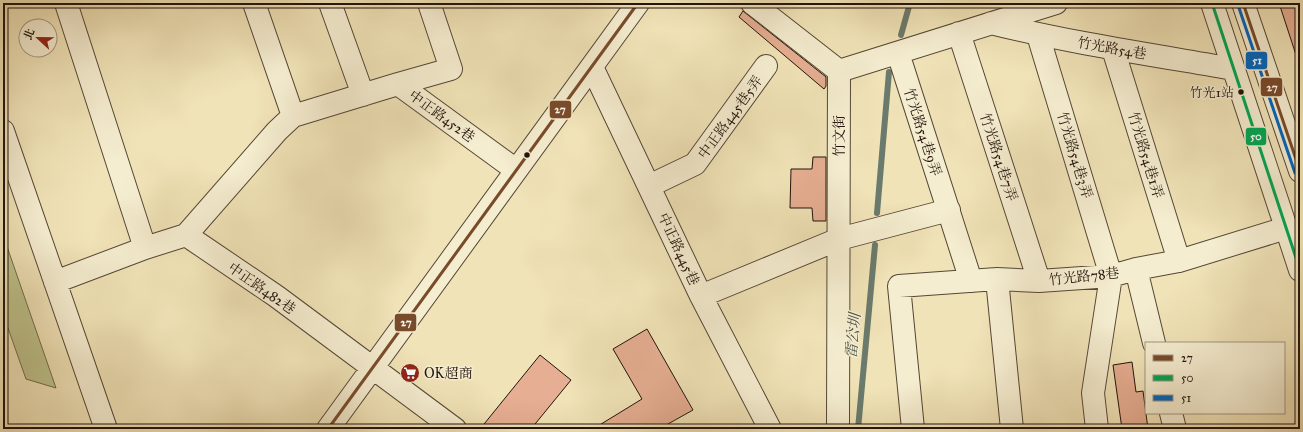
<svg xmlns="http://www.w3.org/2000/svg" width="1303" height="432" viewBox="0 0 1303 432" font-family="'IM FELL Great Primer','Noto Serif TC',serif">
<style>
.green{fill:#bec28b;stroke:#706a4b}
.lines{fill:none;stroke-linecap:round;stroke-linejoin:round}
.stream{stroke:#6a7a6c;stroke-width:6}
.building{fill:#e6ae92;stroke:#21130b}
.minor-casing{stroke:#554736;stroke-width:24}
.minor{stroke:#f5edd0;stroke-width:22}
.bus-1-casing{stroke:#f5edd0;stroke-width:6}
.bus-2-casing{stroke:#f5edd0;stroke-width:6}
.bus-3-casing{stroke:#f5edd0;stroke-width:6}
.bus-1{stroke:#7a4b2a;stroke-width:3}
.bus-2{stroke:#00a651;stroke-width:3}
.bus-3{stroke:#0065bd;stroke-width:3}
.bus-dot{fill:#21130b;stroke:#f5edd0;stroke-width:1.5}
.labels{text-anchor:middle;stroke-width:3;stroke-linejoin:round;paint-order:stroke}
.bus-label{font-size:13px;fill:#21130b;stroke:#f5edd0;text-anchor:end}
.street-label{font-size:14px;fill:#21130b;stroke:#f5edd0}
.poi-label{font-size:14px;fill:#21130b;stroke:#f5edd0;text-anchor:start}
.water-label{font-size:15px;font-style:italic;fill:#4b4f44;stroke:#f5edd0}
.line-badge{stroke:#f5edd0;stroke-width:1.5}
.badge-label{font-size:11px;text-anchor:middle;font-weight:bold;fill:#fff}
</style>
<rect width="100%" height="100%" fill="#f0e3b7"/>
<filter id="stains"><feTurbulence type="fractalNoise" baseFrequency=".005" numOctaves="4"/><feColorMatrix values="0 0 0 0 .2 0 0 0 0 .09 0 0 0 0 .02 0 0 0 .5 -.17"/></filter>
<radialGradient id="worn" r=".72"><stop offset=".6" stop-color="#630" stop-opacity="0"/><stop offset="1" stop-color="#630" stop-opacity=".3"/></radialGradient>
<path class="green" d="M3,235L56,388L26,379L3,314Z"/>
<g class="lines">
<path class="stream" d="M901,35L910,3
M877,213L889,72
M858,429L875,245"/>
</g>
<path class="building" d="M1279,3H1300V57L1297,58Z
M743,11L826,77V86L824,89L739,17Z
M813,157H826V221H813L812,208H790L791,169H812Z
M647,329L693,410L659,429H593L642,399L613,349Z
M540,355L571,380L531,429H480Z
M1132,362L1136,392L1143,391L1148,429H1122L1113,365Z"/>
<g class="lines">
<g class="minor-casing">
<path id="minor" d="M66,3L145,248
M254,3L293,116
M330,3L363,95
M752,3L839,71
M1212,3L1300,270
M1243,3L1300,171
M991,23C1071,43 1153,55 1234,69
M959,33L1039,281
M1038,35L1111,276L1093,393L1097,429
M1113,49L1179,261
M898,53L971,281
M592,67L701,296L770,429
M839,71L1056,3
M398,84L451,69L429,3
M3,131L106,429
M649,186L695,164L766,66
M186,235L277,131L293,116L398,84L516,170
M1136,269L1154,343
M997,279L1012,429
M55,282L145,248L186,235L276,296L455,429
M701,296L839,239L949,210
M1171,413L1175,429
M328,429L638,3
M838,429L839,71
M913,429L899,286L997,279L1039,281L1111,276L1136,269L1179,261L1286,228"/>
</g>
<use href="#minor" class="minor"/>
<g class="bus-1-casing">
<path id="bus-1" d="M1243,3L1300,171
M328,429L638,3"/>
</g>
<g class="bus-2-casing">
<path id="bus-2" d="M1212,3L1300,270"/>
</g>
<g class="bus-3-casing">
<path id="bus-3" d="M1238,5L1295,173"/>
</g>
<use href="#bus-1" class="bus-1"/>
<use href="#bus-2" class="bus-2"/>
<use href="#bus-3" class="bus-3"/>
</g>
<defs>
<g id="supermarket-disc" transform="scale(1)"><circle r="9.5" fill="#8f2418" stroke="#f5edd0"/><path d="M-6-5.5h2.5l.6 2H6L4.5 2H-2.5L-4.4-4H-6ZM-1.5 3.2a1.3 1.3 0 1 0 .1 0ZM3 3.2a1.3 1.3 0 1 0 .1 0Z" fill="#fff"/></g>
</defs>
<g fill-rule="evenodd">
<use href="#supermarket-disc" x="410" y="373"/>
</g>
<g class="bus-dot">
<circle cx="1241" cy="92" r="3.5"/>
<circle cx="527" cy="155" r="3.5"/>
</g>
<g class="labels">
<g class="bus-label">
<text x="1234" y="97">竹光1站</text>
</g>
<g class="street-label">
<text transform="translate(1112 48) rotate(10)" y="5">竹光路54巷</text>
<text transform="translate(442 116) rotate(36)" y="5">中正路452巷</text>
<text transform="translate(730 117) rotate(-54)" y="5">中正路445巷5弄</text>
<text transform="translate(923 132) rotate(72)" y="5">竹光路54巷9弄</text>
<text transform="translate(839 136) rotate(-90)" y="5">竹文街</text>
<text transform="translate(1075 155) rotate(73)" y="5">竹光路54巷3弄</text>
<text transform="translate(1146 155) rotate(73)" y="5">竹光路54巷1弄</text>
<text transform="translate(999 157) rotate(72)" y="5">竹光路54巷7弄</text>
<text transform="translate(679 249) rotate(65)" y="5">中正路445巷</text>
<text transform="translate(1084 276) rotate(-6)" y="5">竹光路78巷</text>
<text transform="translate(262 288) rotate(35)" y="5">中正路482巷</text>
</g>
<g class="poi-label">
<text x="424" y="378">OK超商</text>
</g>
<g class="water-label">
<text transform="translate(853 336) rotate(-85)" y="5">雷公圳</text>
</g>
</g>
<g class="line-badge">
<rect x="1245" y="51" width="23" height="19" rx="4" fill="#0065bd"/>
<rect x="1260" y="77" width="23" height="20" rx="4" fill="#7a4b2a"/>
<rect x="549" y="100" width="23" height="19" rx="4" fill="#7a4b2a"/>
<rect x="1245" y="127" width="22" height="19" rx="4" fill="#00a651"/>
<rect x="394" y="313" width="23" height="19" rx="4" fill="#7a4b2a"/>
</g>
<g class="badge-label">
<text x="1257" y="64">51</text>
<text x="1272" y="91">27</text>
<text x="560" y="113">27</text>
<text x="1256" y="140">50</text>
<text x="406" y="326">27</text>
</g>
<rect width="1303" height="432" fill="none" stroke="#f0e3b7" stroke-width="16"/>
<rect x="4" y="4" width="1295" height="424" fill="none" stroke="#21130b" stroke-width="2"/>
<rect x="8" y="8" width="1287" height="416" fill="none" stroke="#21130b"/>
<rect x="1145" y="342" width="140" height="72" fill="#f5edd0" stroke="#a09681"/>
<rect x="1153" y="355" width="20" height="6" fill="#7a4b2a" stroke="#a09681"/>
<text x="1181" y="362" font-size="12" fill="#21130b">27</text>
<rect x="1153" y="375" width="20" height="6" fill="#00a651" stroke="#a09681"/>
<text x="1181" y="382" font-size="12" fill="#21130b">50</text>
<rect x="1153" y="395" width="20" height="6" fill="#0065bd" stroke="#a09681"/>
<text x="1181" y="402" font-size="12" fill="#21130b">51</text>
<g transform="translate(38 38) rotate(292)"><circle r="19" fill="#f5edd0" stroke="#a09681"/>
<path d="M0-3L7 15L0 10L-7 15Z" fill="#8f2418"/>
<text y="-6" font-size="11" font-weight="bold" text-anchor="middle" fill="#21130b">北</text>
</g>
<rect width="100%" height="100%" filter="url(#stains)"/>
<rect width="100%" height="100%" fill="url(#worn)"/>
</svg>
